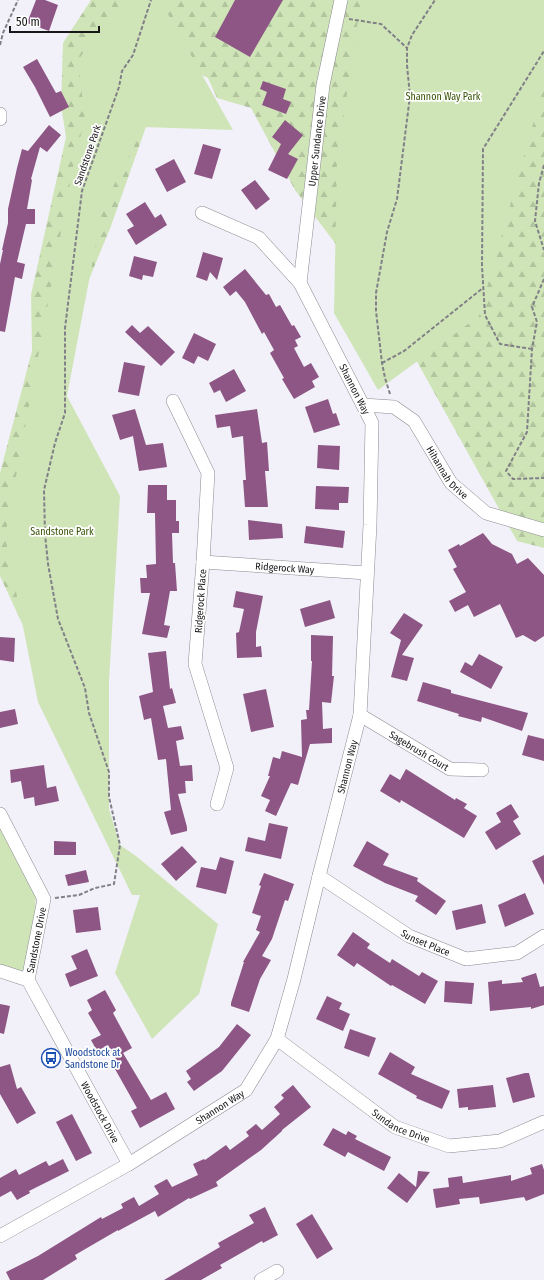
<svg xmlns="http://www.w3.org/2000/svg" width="544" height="1280" viewBox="0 0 544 1280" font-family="'Fira Sans Condensed',sans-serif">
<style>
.forest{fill:url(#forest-firs)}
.green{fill:#cfe5b8}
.building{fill:#8d5685}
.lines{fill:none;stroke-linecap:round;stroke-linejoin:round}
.minor-casing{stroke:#8b8a91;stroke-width:14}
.path{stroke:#818086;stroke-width:2;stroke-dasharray:4 2;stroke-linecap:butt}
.minor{stroke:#fff;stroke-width:13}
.labels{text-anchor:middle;stroke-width:3.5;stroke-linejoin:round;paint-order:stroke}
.park-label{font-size:10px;fill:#375104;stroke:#fff}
.street-label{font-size:10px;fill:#18181b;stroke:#fff}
.transit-label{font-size:10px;fill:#164399;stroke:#fff;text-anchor:start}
</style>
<defs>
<pattern id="forest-firs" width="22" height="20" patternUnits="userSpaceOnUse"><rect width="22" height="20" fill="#cfe5b8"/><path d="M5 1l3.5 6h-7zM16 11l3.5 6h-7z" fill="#b1c49e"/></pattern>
</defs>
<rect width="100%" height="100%" fill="#f2f1f9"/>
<path class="forest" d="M91,0H544V548L517,541L396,324L295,190L251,108L217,98L208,78L193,71L159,90L111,226L62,345L26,632L0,576V473L32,351L31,295L66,137L61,105L63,43Z"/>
<path class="green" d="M123,0H160L233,130L143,127L103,207L67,396L120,496L109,681V809L120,845L136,856L218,924L199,994L152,1039L115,973L140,895H132L38,702L5,536L75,156L85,120L78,60Z
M361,0H544V85L479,316L378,390L334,313L337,161Z
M0,818L36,889L33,979L0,973Z"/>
<path class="building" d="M36,0H45L58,5L49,31L27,23Z
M235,0H283L250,57L215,37Z
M37,59L56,93L61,91L69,107L50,117L35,87L23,67Z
M263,81L286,89L283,99L291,102L286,114L262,105L267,92L260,89Z
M285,120L303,135L288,154L298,159L287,179L268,170L281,144L272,137Z
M49,125L61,135L47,152L40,147L31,179L32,180L27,209H35V224H26L17,262L25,264L22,279L15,277L5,332L0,331V264L3,250H2L8,223V209L17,168L22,149L28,151Z
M203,144L221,149L212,179L194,174Z
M174,159L186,182L167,192L155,169Z
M255,180L270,199L256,210L241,190Z
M145,202L155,218L161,214L167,225L136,245L127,230L134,226L126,214Z
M203,252L223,258L217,280L210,272L207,281L196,277Z
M134,256L157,262L153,277L143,275L142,280L129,276Z
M245,269L266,295L269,294L276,307L280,305L292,326L294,325L301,337L295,340L298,346L294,348L304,367L311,363L319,377L312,381L315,387L294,399L282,379L284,378L270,353L274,350L264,332L262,334L245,302L236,291L230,296L223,287Z
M132,325L140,333L148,326L175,352L161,366L125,332Z
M194,333L216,344L208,361L198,356L194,364L182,358Z
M124,362L145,366L139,396L118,392Z
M234,369L246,391L226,402L220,390L214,393L209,383Z
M328,399L333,414L336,413L340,425L314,433L305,407Z
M135,409L146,445L163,443L167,467L139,471L133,436L120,440L112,415Z
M257,409L262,443L267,442L269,471H265L268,507H245L243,480H246L243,436L232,438L230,426L217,428L215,415Z
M318,445L340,446L339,470L317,468Z
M148,485H167V500H176V521H179V533H172L173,563H175L177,591H170L164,625L170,626L167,638L142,634L150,593H141L140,578H147L146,565L156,564L155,513H147Z
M316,486L349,487L348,503H339V510L315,509Z
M248,520L282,524L283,538L249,540Z
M306,526L345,531L343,548L304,543Z
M483,533L492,544L512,554L517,564L528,558L544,575V636L535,642L523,635L516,638L500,604L474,617L468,605L455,612L449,601L466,592L453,569L457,567L448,550L459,544L460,546Z
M236,591L263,596L256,632V647L261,646L262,657L237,658L236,633L239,632L244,609L233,607Z
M330,600L335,618L305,627L300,609Z
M404,613L423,625L402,655L414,658L407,681L391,677L401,640L390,633Z
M311,635L333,636L332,676H334L331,703L322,702L323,729L332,728V743L310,744L298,785L291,783L276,816L265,811L270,800L261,796L270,776H268L273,757L280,759L282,751L302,757L301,720L307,719L306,710H309L312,661H311Z
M0,637L15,638L14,662L0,660Z
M166,651L170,689L172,688L176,703L163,706L168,728L181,726L184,739L176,741L180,766L192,765L193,781H185L186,793L178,794L187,827V831L171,835L164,812L171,810L166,759L158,760L151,718L144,720L139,696L153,692L148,653Z
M479,654L503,667L491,689L460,672L465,662L472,666Z
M423,682L451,690V693L528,713L522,731L482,717L481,722L458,716L459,714L417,701Z
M266,689L274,727L251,732L243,694Z
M15,709L18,724L0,728V712Z
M528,735L544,739V761L522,755Z
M44,765L47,788L56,786L59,801L35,806L34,797L24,799L21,781L11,783L10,770Z
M406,769L455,800L456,798L467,804L464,808L477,816L464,838L401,800L400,803L380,791L390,774L400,780Z
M511,804L519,817L513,821L521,834L496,850L485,832L501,822L496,813Z
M269,823L288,827L281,859L245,851L248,837L265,841Z
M54,841L76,842V855H54Z
M367,841L389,854L383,865L418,878L417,881L446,901L436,915L415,901L418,896L385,883L353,866Z
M182,846L197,862L176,881L161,864Z
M544,855V885L532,861Z
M220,857L234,861L226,894L196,887L201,867L216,870Z
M86,870L89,882L68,886L65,875Z
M264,873L294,884L288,901L285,900L272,939L262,956L271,960L260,979L249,1012L231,1006V1003L244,962H243L260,932L256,930L261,916L252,913L261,886L259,885Z
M525,893L534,914L505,927L498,905Z
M482,904L486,923L456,930L452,911Z
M98,907L101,930L76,933L73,910Z
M353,932L370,944L367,948L390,963L392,959L419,976L422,972L438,981L425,1004L392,985L391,986L357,963L354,967L337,955Z
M87,949L98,976L70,987L65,974L77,969L71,956Z
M536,973L540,987L544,986V1005L531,1009V1007L490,1011L488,982L502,980V984L523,982L521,978Z
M445,981L474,983L472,1004L444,1002Z
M105,990L116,1010L113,1013L132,1048L123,1053L151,1100L166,1092L175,1109L140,1128L131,1111L137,1108L115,1069L120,1066L108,1045L97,1051L91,1040L101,1035L88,1013L92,1010L87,1000Z
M327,996L342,1003L339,1009L350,1014L343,1031L316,1019Z
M0,1004L10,1006L4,1034L0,1033Z
M237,1024L251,1035L222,1071L194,1091L187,1082L191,1079L186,1071L219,1047Z
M350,1029L376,1038L369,1057L344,1048Z
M390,1052L415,1067L411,1074L450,1091L442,1109L416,1098L417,1096L378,1074Z
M10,1064L17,1089L21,1087L36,1113L17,1124L0,1094V1067Z
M525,1073H529L535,1097L513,1103L506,1078Z
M293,1085L311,1107L282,1130V1131L261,1150L216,1182L218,1186L190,1199L189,1198L158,1217L155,1211L118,1231V1230L75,1255L77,1259L43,1280H10L6,1272L38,1256L101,1217L102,1219L123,1208L121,1204L134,1197L139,1206L159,1194L154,1186L167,1179L172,1187L198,1175L193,1164L204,1159L205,1160L226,1145L230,1150L249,1136L246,1132L256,1124L262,1130L280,1114L274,1107L284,1098L281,1095Z
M493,1085L496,1107L468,1110V1107L459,1108L457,1089Z
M72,1114L92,1153L76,1161L56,1122Z
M333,1128L346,1135L348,1131L357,1136L355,1139L391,1157L384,1171L348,1152L345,1157L323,1145Z
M63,1159L69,1171L29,1191L30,1193L17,1200L11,1191L0,1197V1178L16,1169L19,1175L46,1161L49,1166Z
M542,1164L544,1170V1194L526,1201L524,1197L480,1204L479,1197L459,1199L460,1204L436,1208L433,1189L449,1187L448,1178L462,1176L463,1183L511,1175V1181L532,1174L530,1168Z
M418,1171L430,1172L407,1203L387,1188L399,1173L416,1187Z
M265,1207L278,1235L263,1243L262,1241L220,1265L222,1268L201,1280H164L220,1247L218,1243L254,1223L249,1215Z
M312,1214L333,1249L317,1259L296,1224Z"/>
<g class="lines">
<g class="minor-casing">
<g id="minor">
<path d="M0,114V119"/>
<path id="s1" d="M300,283L323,85L341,0"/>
<path d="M173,401L208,473L203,562L195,664L227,768L217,804"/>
<path id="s2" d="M363,405L394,407L414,421L451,483L486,513L544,530"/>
<path id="s3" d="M203,562L367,573"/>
<path id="s4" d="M360,715L450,769L482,770"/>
<path d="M0,814L44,899L28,980"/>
<path id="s5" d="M319,876L409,936L466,959L517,953L544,936"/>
<path id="s6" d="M0,971L28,980L129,1164"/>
<path id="s7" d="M277,1039L395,1127L449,1146L500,1141L544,1122"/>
<path id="s8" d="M0,1236L129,1164L246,1090L277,1039L294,979L319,876L360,715L370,525L372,423L300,283L259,238L202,213"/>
<path d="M261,1280L277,1271"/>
</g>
</g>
<path class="path" d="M349,19L381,24L407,48
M0,45L3,33L18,0
M544,165L539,183L535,221L544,250
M544,279L532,307L537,322L532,349L527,432L506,471L513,479L544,478
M532,349L500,344L485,315L482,266L483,149L544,51
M382,363L404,351L483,288
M390,394L385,378L382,363L376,311V293L387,232L397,199L410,96L407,65V48L412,35L435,0
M55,898L79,895L95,888L114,884L120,845L109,797V772L89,713L85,688L58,619L48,564L45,534L44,490L55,443L65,413V328L82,191L119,87L122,71L133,55L151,0"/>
<use href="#minor" class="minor"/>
</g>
<defs>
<g id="bus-ring" transform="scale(1)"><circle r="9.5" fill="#fff" stroke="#1a4fb4" stroke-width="1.5"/><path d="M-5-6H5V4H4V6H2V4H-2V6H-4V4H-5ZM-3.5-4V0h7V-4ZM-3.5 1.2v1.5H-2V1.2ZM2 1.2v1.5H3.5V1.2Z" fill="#1a4fb4"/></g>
</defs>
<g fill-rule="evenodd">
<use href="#bus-ring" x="51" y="1058"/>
</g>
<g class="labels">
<g class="park-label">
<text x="443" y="100">Shannon Way Park</text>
<text x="62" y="535">Sandstone Park</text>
</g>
<g class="street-label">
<text dy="4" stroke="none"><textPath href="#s1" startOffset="143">Upper Sundance Drive</textPath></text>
<text transform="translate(87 155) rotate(-71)" y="4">Sandstone Park</text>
<text transform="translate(355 389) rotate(63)" y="4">Shannon Way</text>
<text dy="4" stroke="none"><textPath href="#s2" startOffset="117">Hihannah Drive</textPath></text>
<text dy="4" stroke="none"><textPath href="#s3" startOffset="82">Ridgerock Way</textPath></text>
<text transform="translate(200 601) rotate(-86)" y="4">Ridgerock Place</text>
<text dy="4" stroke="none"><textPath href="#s4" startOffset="69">Sagebrush Court</textPath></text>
<text dy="4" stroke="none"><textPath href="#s8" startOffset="627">Shannon Way</textPath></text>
<text transform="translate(36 940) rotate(-79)" y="4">Sandstone Drive</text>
<text dy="4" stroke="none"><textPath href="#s5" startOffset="126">Sunset Place</textPath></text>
<text dy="4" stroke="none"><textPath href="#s8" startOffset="255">Shannon Way</textPath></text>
<text dy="4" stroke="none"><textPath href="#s6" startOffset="180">Woodstock Drive</textPath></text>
<text dy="4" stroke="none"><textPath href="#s7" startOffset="152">Sundance Drive</textPath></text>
</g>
<g class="transit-label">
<text x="65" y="1056">Woodstock at<tspan x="65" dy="12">Sandstone Dr</tspan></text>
</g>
</g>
<path d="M10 26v6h89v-6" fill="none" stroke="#18181b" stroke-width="2"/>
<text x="16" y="26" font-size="12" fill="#18181b" stroke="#ffffff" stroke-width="3" paint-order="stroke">50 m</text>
</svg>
